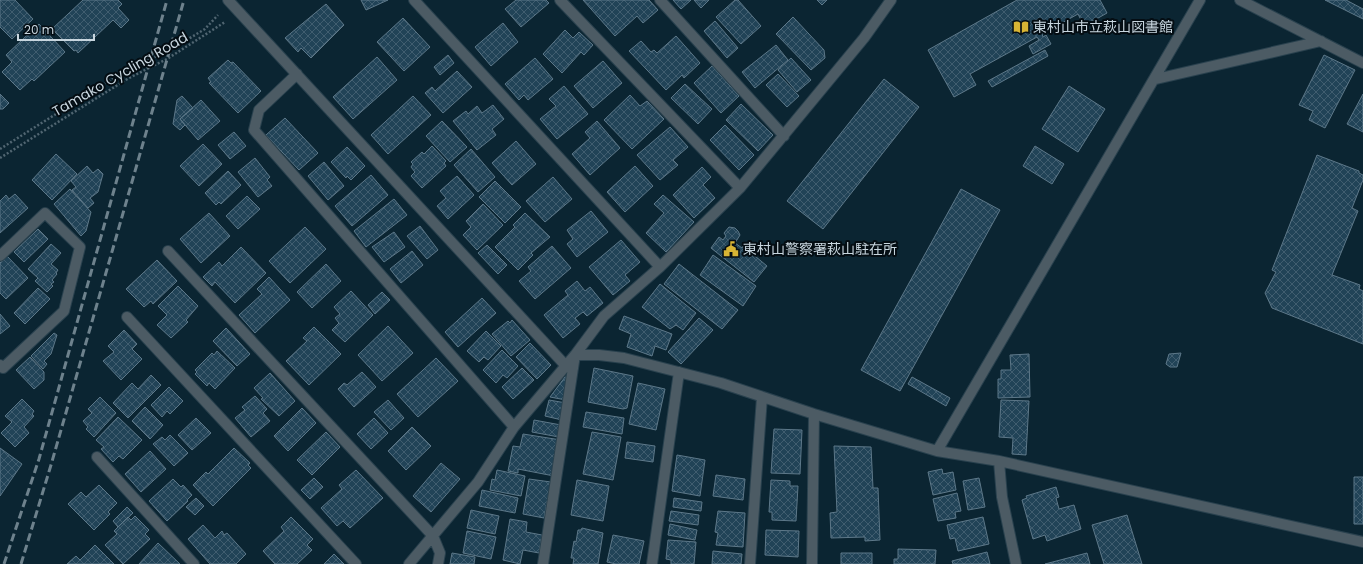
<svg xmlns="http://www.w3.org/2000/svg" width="1363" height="564" viewBox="0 0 1363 564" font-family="Poppins,'Noto Sans JP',sans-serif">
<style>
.building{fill:url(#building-cross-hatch);stroke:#5d7889}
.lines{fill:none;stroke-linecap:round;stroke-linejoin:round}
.minor-casing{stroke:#29414e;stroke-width:12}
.path{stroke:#516672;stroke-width:2.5;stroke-dasharray:2 2;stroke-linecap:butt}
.minor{stroke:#4c5b64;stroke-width:10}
.rail{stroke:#6e828d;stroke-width:3;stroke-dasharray:8 4;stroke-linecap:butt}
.labels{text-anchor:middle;stroke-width:4;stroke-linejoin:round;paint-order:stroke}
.poi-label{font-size:14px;fill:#c8d6df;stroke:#040d13;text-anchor:start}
.street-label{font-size:14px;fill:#c8d6df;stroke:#040d13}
</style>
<defs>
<pattern id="building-cross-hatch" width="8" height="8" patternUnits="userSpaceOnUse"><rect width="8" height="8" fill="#214357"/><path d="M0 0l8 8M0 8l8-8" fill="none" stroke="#405d6f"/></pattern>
</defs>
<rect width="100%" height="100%" fill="#0b2532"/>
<path class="building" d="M0,0H15L33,19L12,39L0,27Z
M83,0H118L122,4L118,8L129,20L121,28L113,20L78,53L76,50L74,51L52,29Z
M361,0H388L366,10Z
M516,0H546L549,3L521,27L505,9Z
M583,0H649L658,10L643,23L637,16L615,36Z
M673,0H691L681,9Z
M694,0H709L701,8Z
M735,0H738L761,26L741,44L716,17Z
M817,0H827L822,5Z
M1017,0H1100L1107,13L1084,26L1078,14L1042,34L1043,37L1046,35L1051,44L1033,54L1029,46L1039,40L1037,37L970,74L976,85L954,97L928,50Z
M1325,0H1346L1363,9V19Z
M326,4L344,25L311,58L301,48L298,52L285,38Z
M793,17L824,50L825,58L811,70L776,34Z
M403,18L430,47L404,71L377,42Z
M715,21L738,48L727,58L704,31Z
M503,23L518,42L491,66L475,47Z
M39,24L65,52L34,81L32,79L20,90L2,72L12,62L6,55Z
M565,30L573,38L579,32L593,45L584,55L581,52L562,73L543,54Z
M676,36L700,63L684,78L682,75L666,90L629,51L641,41L651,52L654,50L657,53Z
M776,45L788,60L755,88L742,72Z
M1045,50L1048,56L992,87L988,81Z
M448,55L454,63L440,75L434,67Z
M1324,55L1355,70L1325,128L1309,120L1313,111L1299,105Z
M377,57L397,80L353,119L333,97Z
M535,58L553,79L528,100L524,95L519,100L505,84Z
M791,58L811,80L797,92L778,70Z
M228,60L231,63L233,62L261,91L238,113L209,83L211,82L208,78Z
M603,61L622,83L593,108L574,86Z
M712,66L739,96L721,113L694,83Z
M457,71L472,87L443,113L425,93L432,87L435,91Z
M778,74L799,96L787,107L766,85Z
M884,79L919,107L823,229L787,201Z
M685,84L712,109L698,124L671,98Z
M564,86L588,114L557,139L540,119L556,106L549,99Z
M1069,86L1105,109L1078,152L1042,129Z
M0,94L9,103L3,109H0Z
M1363,94V132L1347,124Z
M630,95L640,106L647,101L664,119L632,149L604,120Z
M182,96L193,108L180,119L185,125L180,130L173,124L177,100Z
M413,96L431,115L388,154L371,135Z
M201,100L220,121L198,140L180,119Z
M741,104L773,135L758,151L726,120Z
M493,105L504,119L492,129L496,135L477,150L453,121L466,111L468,114L477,106L482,113Z
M285,118L318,153L299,170L266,135Z
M442,121L467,147L450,162L426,136Z
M597,121L620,148L590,175L572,154L590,138L585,132Z
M725,125L754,155L739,170L710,140Z
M670,127L688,147L673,160L678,165L660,180L637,155Z
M234,132L246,146L230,159L218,145Z
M516,141L536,164L512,185L492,163Z
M203,144L222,164L199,186L180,166Z
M432,146L446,161L444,163L446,166L422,188L411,176L415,172L411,167L413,164L411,162L422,152L424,154Z
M1035,146L1064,164L1052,184L1023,166Z
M347,147L365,166L351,180L347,176L346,178L331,162Z
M471,149L495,177L478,192L454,165Z
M56,154L77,174L52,200L32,180Z
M1317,155L1359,171V173L1363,175V180L1352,208L1358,211L1332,275L1360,285L1359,289L1363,291V344L1272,308L1265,293L1276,272L1272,270Z
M255,158L270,177L267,180L272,186L258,197L238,172Z
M324,162L344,186L328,200L308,176Z
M87,166L93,173L98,169L103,174L98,192L90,198L94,203L88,208L72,190L76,187L71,181Z
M635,166L653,186L625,212L607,192Z
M702,167L711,177L703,185L715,198L694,218L673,195Z
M228,171L241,185L221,204L219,202L216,205L205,193Z
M371,175L388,195L352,226L335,206Z
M457,176L474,195L448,219L437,206L446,198L440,191Z
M553,177L572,199L545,222L526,201Z
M495,181L521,207L505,223L479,197Z
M70,189L91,212L86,231L81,236L54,204Z
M961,189L1000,210L900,391L861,370Z
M15,194L28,208L0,233V201L6,195L9,199Z
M663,195L694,222L666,252L646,233L664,213L654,204Z
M247,196L260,209L238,229L226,216Z
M394,199L407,215L366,247L354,231Z
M483,204L503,225L477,250L463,235L471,227L466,221Z
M591,211L608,232L577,257L567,244L573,239L567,230Z
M209,213L230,236L201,263L180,239Z
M525,213L550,237L531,253L533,255L518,270L495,247L515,227L513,225Z
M420,226L438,250L427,259L407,236Z
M305,227L326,249L290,283L269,261Z
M729,227L735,228L738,231L740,235L735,243L742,248L743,246L767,266L754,282L711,248L719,237L723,240L726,236L724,233Z
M38,229L48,239L24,262L14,252Z
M394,232L405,247L384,262L372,247Z
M621,240L640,262L625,275L630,281L613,295L589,267Z
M51,244L61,253L51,264L58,270L56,273L57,274L52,280L54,282L51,284L53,286L47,292L35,281L38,278L28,269Z
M487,245L507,265L498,274L478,253Z
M552,246L571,268L535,299L519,281L531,271L528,267Z
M241,247L266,273L235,303L215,282L212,286L203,277L219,262L222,266Z
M412,251L423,265L401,283L390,269Z
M713,255L756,286L743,306L700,275Z
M7,256L28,278L6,299L0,293V263Z
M157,260L177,281L153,304L151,301L144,307L126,289Z
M326,264L341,281L312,308L297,292Z
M679,264L738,310L722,329L664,284Z
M269,277L290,300L255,333L239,315L262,294L257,289Z
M577,281L585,291L590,287L603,303L587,316L583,312L575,318L580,324L563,338L544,315L568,295L565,291Z
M660,284L696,313L683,330L676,325L670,329L642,307Z
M178,286L198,306L186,320L188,322L171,338L157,325L167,315L158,306Z
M38,288L50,299L25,324L14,313Z
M351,291L373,315L345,342L332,330L339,323L335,318L340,314L334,307Z
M382,292L390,300L375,314L368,305Z
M482,298L496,313L458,347L445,332Z
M0,314L10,326L0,334Z
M624,316L672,334L666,350L655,346L652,356L627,347L631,334L619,329Z
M699,318L713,330L681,364L668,352Z
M512,320L530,340L511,356L492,334L508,321L510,323Z
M388,326L413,353L382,381L358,355Z
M314,327L341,354L309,385L286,361L307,341L303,338Z
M226,328L250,354L237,366L213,341Z
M124,330L137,344L132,349L142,359L121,380L103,361L114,352L108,346Z
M486,331L501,346L488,360L484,357L479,362L467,351Z
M54,333L57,335L51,354L44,361L47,364L43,369L31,356Z
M530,343L551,365L537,379L516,357Z
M502,350L518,366L507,378L503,375L496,383L483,370Z
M217,351L235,368L215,389L209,383L207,386L195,374L197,372L195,370L212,353L214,355Z
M1181,353L1177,367H1170L1166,364L1169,354Z
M1029,354L1030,397L998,398V379H1001V370H1011L1010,355Z
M30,357L44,372V380L34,389L16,370Z
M436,358L458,381L418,417L397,394Z
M522,368L534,380L513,399L502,387Z
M594,368L633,376L627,408L623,409L588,402Z
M362,372L376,387L354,407L338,389L344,383L347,385Z
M270,373L295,401L279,416L261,399L263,398L254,388Z
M151,375L161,385L128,418L113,403L132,383L138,389Z
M565,377H571L566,400L550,397Z
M912,377L950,398L946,406L908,384Z
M638,383L665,389L656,430L629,424Z
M169,387L183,401L170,414L167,411L162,417L151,405Z
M255,396L267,409L263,413L270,421L251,437L235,418L245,410L242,407Z
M100,397L116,413L94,437L86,429L88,427L83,421L92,413L88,409Z
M22,399L34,411L32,414L34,416L24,427L29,433L15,447L1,433L12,422L5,416Z
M388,400L404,418L391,430L374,412Z
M549,400L566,403L562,420L545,416Z
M1001,400L1029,401L1026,455L1012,454L1013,438L999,437Z
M145,407L163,425L150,439L132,421Z
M302,408L316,423L288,451L274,436Z
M586,412L624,418L622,434L583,427Z
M118,417L142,440L123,459L119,456L113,462L101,449L104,447L96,440Z
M196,418L211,433L192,450L178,435Z
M374,418L388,433L371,449L357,434Z
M534,420L561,425L559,437L532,432Z
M412,427L431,446L406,470L388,451Z
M774,429L802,430L800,474L771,473Z
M326,432L340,447L312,475L297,460Z
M592,432L621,437L613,480L583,474Z
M523,434L561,440L554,476L518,469V473L508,471L513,446L520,447Z
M170,435L188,453L174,466L153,444L162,437L165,440Z
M627,442L655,446L653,462L625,458Z
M834,446L871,447L873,488H878L880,540L865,541V537L831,538L830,513L837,512Z
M0,448L22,464L0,496Z
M234,448L250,463L248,465L251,468L213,506L193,485L206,472L208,474Z
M150,451L166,469L141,492L125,474Z
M677,455L705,460L700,496L672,491Z
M441,463L460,479L431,512L413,496Z
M942,469L943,474L953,472L956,490L933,495L928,472Z
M356,470L383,498L350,528L343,521L337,526L321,508L342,489L339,485Z
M497,470L525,476L521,496L490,490L492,479L495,480Z
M716,475L745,479L743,500L713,496Z
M1354,477H1363V524H1354Z
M314,478L323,487L310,499L301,490Z
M979,478L985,507L968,510L963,481Z
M173,479L181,487L183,485L192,495L187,500L188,501L167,521L149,501Z
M529,479L551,482L544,518L523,514Z
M577,480L609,486L603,521L571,515Z
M771,480L790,481V486H798L796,521L772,520V512H769Z
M99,485L117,503L108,512L110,514L94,530L68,504L81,492L86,497Z
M1056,487L1059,497L1056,498L1059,509L1074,505L1081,529L1047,541L1045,535L1033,539L1022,500L1027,498L1026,496Z
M482,490L518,498L515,513L479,506Z
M957,493L961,511L955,512L956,518L938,521L933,499Z
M196,498L204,506L195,515L186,507Z
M674,498L702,502L701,511L673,507Z
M127,507L133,513L118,527L113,521Z
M471,510L499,516L495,534L467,528Z
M671,511L699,515L698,525L669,521Z
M718,511L745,513L743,547L716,545L718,533L715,532Z
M1127,515L1142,564H1104L1092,525Z
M135,516L149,530L145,534L150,539L123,564L105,545L117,534L114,531L128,517L131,520Z
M291,517L313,539L307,545L312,550L297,564H275L263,551L284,531L281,527Z
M983,517L989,544L958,551L955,538L950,539L947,525Z
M510,519L527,522L526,532L542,535L539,553L523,550L520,564L503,560Z
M670,524L697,530L695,540L668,535Z
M203,525L215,538L222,531L224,535L227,533L246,554L236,564H210L188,539Z
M582,528L603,533L598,564H573L574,558H571L574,541L576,542L578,530H581Z
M766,530L799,531L798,557L765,555Z
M467,531L496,537L491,559L463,553Z
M613,535L644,541L639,564H616L607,562Z
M668,540L696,542L694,564H671V560L666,559Z
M158,543L180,564H139Z
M95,545L114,564H67L76,556L80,560Z
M898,549L936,550L935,564H894V559H898Z
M713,551L742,554L741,564H712Z
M987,552L990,564H953L952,561Z
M452,553L475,557L474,564H450Z
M841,553H872V564H841Z
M1087,553L1090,564H1045Z
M334,554L344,564H324Z"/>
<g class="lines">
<g class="minor-casing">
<path id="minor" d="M228,0L566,366
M414,0L660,267
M560,0L740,188
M660,0L784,136
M1240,0L1363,63
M297,74L259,110L254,130L514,427
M1156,79L1321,41
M168,251L433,536L440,553L438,564
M0,256L45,213L80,247L64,311L3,368L0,365
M127,317L356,564
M575,355H599L624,358L721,383L814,414L937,451L999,461L1363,542
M937,451L1200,0
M97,457L194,564
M999,461L1002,497L1016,564
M409,564L478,482L514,427L575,355L604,316L660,267L740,188L864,38L891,0
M543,564L575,355
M652,564L679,372
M750,564L762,397
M812,564L814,414"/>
</g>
<path class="path" d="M0,149L128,69L168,51L205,29L218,15
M0,158L129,78L167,59L225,22"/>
<use href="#minor" class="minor"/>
<path class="rail" d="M4,564L39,459L167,0
M21,564L51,465L184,0"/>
</g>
<defs>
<g id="library-bare" transform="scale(1.2)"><path d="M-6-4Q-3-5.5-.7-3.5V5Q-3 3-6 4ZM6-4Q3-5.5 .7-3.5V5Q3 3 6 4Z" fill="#d8b434" stroke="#040d13" stroke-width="2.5" paint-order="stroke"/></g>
<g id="civic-bare" transform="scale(1.2)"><path d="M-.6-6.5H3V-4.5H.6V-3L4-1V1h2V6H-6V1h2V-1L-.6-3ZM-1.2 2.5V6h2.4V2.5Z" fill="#d8b434" stroke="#040d13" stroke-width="2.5" paint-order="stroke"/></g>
</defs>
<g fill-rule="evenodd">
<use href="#library-bare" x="1021" y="27"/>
<use href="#civic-bare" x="731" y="249"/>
</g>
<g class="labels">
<g class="poi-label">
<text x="1033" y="32">東村山市立萩山図書館</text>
<text x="743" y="254">東村山警察署萩山駐在所</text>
</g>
<g class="street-label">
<text transform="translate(120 74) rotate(-30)" y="5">Tamako Cycling Road</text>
</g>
</g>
<path d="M18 34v6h76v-6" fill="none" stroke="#c8d6df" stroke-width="2"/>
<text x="24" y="34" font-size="12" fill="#c8d6df" stroke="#040d13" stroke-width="3" paint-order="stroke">20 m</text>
</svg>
